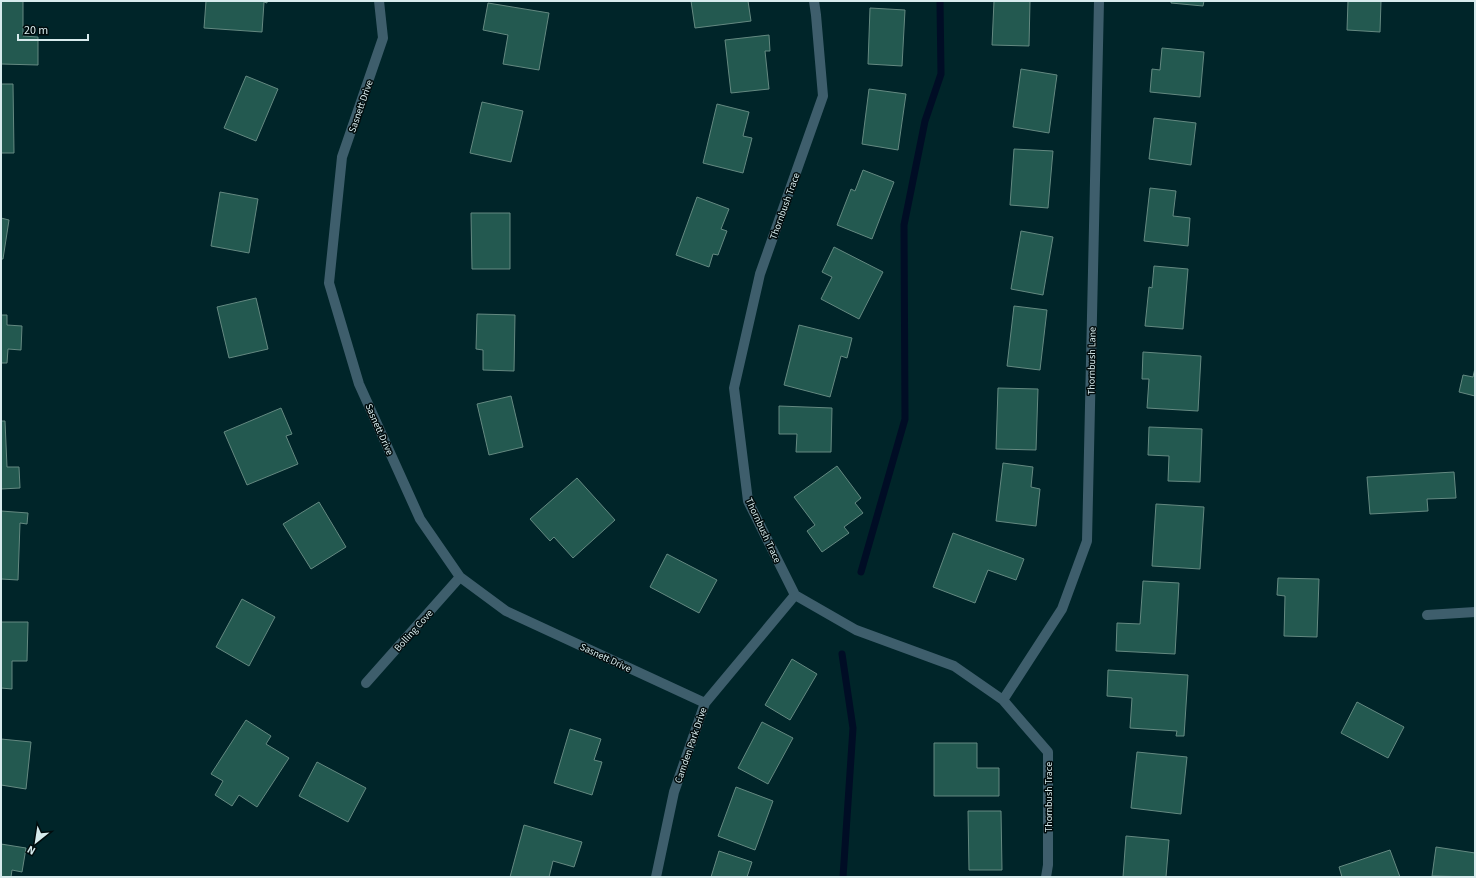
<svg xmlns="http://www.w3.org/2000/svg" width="1476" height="878" viewBox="0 0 1476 878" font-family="'Source Sans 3',sans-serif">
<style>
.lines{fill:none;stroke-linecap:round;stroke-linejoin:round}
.stream{stroke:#000d25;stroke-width:7}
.building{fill:#235950;stroke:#648981}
.minor{stroke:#3e5e6c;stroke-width:10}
.labels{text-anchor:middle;stroke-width:3;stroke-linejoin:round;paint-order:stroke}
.street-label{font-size:10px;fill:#d7ebed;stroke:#010c0d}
</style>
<rect width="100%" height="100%" fill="#002529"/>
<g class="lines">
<path class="stream" d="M861,572L905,419L904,225L925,121L941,74L940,1
M842,654L853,728L843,877"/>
</g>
<path class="building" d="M1,1H23V36L38,37V65L1,64Z
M206,1H267V3L264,2L262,32L204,28Z
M691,1H748L751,21L695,28Z
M994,1H1030L1029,46L992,45Z
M1171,1H1204L1203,6L1171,3Z
M1348,1H1381L1380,32L1347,30Z
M488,3L549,13L539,70L503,64L508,35L483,30Z
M870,8L905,10L902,66L868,64Z
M769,35L770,51H765L769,89L731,93L725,40Z
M1162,48L1204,52L1200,97L1150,92L1152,69L1160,70Z
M1021,69L1057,75L1049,133L1013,127Z
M246,76L278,89L256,141L224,128Z
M1,84H13L14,153H1Z
M869,89L906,94L898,150L862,144Z
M482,102L523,111L511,162L470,153Z
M717,104L749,112L743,136L752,138L743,173L703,163Z
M1154,118L1196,123L1191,165L1149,159Z
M1014,149L1053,151L1048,208L1010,205Z
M863,170L894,182L872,239L837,225L851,189L855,191Z
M1150,188L1176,191L1173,216L1190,218L1188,246L1144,241Z
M220,192L258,199L249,253L211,246Z
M697,197L729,209L721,229L727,231L718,255L713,254L709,267L676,255Z
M471,213H510V269H472Z
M1,218L9,220L3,259H1Z
M1021,231L1053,237L1043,295L1011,289Z
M834,247L883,272L859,319L821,299L832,277L822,272Z
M1154,266L1188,269L1183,329L1145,326L1149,287L1152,288Z
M256,298L268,349L229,358L217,307Z
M1014,306L1047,310L1040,370L1007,366Z
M477,314L515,315L514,371L483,370V350L476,349Z
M1,315H7V325L22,326L21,350L8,349L7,363H1Z
M799,325L852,338L847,358L841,356L830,397L784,385Z
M1143,352L1201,356L1198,411L1147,408L1149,379H1142Z
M1475,368V396L1459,392L1463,375L1473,377Z
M998,388L1038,389L1036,450L996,449Z
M511,396L523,447L489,455L477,404Z
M779,406L832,408L831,452H796L797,434H779Z
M281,408L292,434L286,436L298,464L247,485L224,432Z
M1,421H5L7,467H19L20,488L1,489Z
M1149,427L1202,429L1200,482L1168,481L1169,456L1148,455Z
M1003,463L1033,467L1031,487L1040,489L1036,526L996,521Z
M837,466L861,498L855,503L863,513L844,527L849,533L822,552L807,531L815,525L794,497Z
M1454,472L1456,498L1427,499L1428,511L1370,514L1367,477Z
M577,478L615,520L573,558L554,537L550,541L530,519Z
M319,502L346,547L311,569L283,524Z
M1156,504L1204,507L1200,569L1152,566Z
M1,511L28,513L27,524L20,523L18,580L1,579Z
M953,533L1024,559L1016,580L988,570L975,603L933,587Z
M667,554L717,580L699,613L650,587Z
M1278,578L1319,579L1317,637L1284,636L1285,596L1277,595Z
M1143,581L1179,583L1175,654L1116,651L1117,623L1140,624Z
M242,599L275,617L249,666L216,647Z
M1,622H28L27,661H12V689L1,688Z
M792,659L817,674L790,720L765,705Z
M1108,670L1188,675L1184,736H1176L1177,731L1130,728L1132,698L1107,696Z
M1357,702L1404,727L1388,758L1341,733Z
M246,720L271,736L266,744L289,758L257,807L239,795L232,806L215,795L223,781L211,774Z
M762,722L793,738L768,784L738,768Z
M570,729L601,739L594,760L602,762L592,795L554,783Z
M1,739L31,742L26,789L1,785Z
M934,743H977V768H999V796H934Z
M1137,752L1187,757L1181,814L1131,808Z
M317,762L366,788L348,822L299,796Z
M736,787L773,801L755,850L718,836Z
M968,811H1001L1002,870H969Z
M524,825L582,842L574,867L553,861L549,877H510Z
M1126,836L1169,840L1166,877H1123Z
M1,844L26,848L22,872L12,870L11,877H1Z
M1436,847L1475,853V877L1432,876Z
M1390,850L1400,877H1342L1339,867Z
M719,851L752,862L747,877H711Z"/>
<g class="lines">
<path class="minor" d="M379,1L383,38L342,157L329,283L359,384L420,519L460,577L506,611L705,703
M814,1L816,15L823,96L760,274L734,388L748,501L795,595L856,630L954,666L1003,700L1048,752V865L1046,877
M1427,615L1475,612
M366,683L460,577
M1003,700L1062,609L1087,541L1099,1
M656,877L674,792L705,703L795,595"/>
</g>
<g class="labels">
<g class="street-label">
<text transform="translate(360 106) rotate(-71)" y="4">Sasnett Drive</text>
<text transform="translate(784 206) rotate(-70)" y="4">Thornbush Trace</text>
<text transform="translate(1091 361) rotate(-89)" y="4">Thornbush Lane</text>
<text transform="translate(380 429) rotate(66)" y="4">Sasnett Drive</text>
<text transform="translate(764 530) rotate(65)" y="4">Thornbush Trace</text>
<text transform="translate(413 630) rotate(-48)" y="4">Bolling Cove</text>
<text transform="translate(606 657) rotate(25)" y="4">Sasnett Drive</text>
<text transform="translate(690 745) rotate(-71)" y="4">Camden Park Drive</text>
<text transform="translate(1048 797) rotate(-90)" y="4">Thornbush Trace</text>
</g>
</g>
<rect width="1476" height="878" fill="none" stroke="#d7ebed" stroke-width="4"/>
<g transform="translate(36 842) rotate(210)" stroke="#010c0d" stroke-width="3" paint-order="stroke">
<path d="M0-3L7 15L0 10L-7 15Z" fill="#d7ebed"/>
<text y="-6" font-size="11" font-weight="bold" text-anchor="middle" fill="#d7ebed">N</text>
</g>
<path d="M18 34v6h70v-6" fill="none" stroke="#d7ebed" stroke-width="2"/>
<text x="24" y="34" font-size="12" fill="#d7ebed" stroke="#010c0d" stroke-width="3" paint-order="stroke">20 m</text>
</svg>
